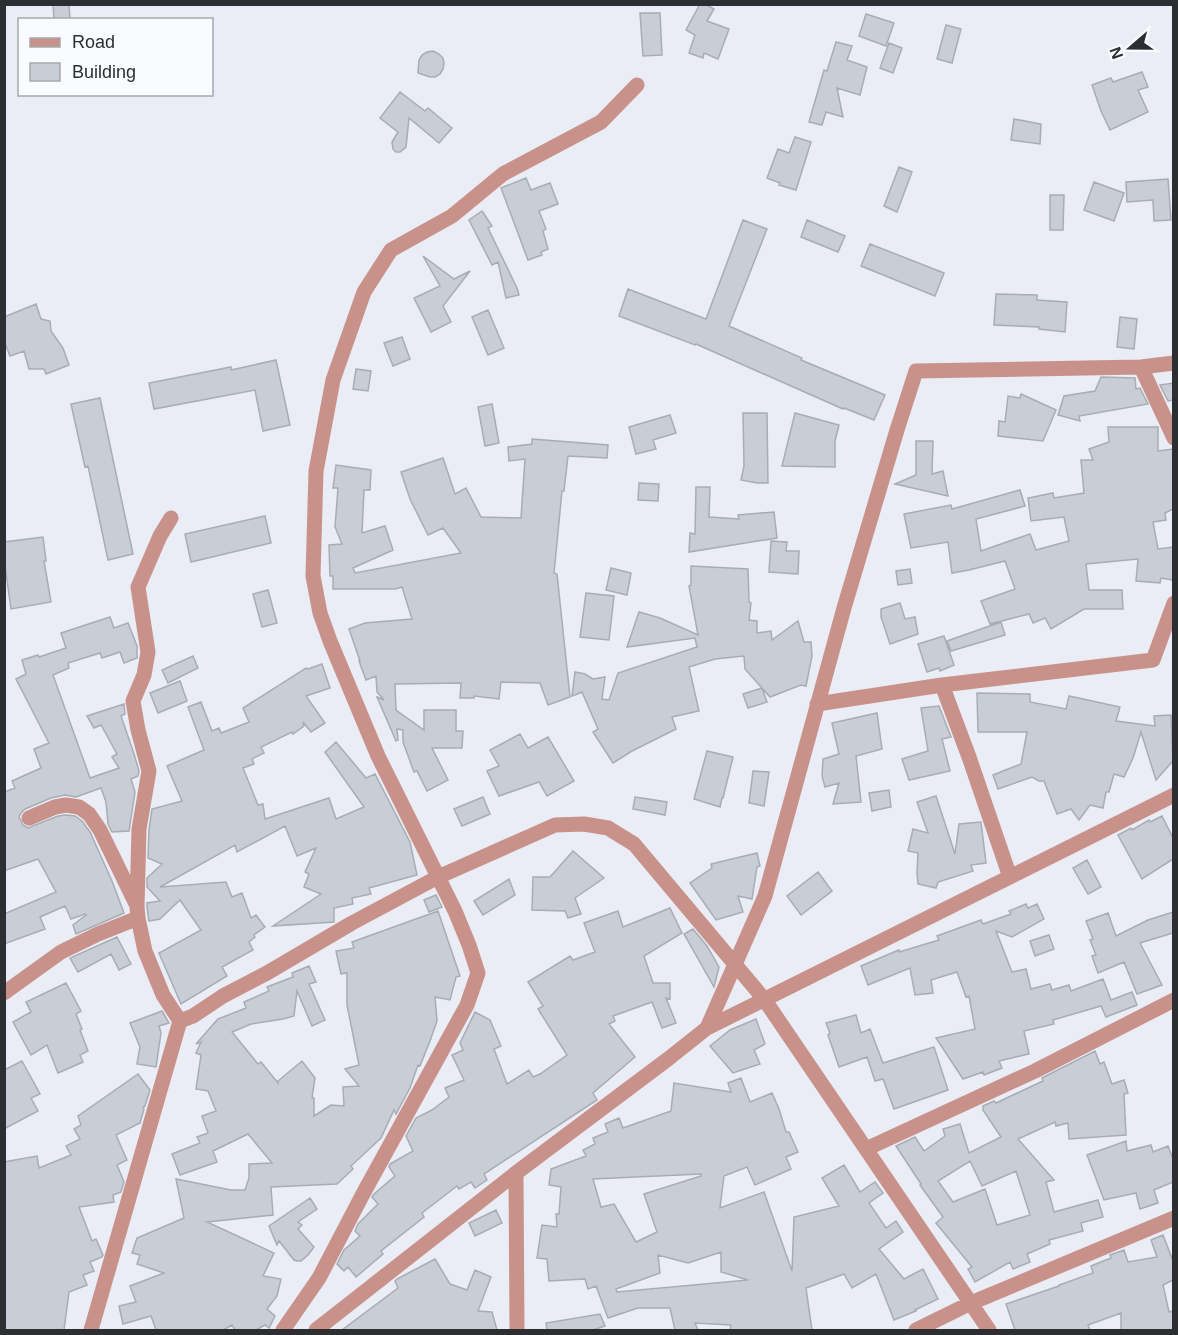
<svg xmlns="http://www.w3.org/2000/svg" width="1178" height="1335" viewBox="0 0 1178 1335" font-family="Helvetica,sans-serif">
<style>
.building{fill:#c9cdd5;stroke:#a8acb4;stroke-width:1.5;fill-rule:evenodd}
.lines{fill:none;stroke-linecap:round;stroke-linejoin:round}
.minor{stroke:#c8928a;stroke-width:15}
</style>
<rect width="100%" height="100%" fill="#eaedf6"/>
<path class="building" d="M53,4H69L70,20H54Z
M700,4H705L714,9L707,21L729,29L718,59L704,53L703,58L689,53L695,35L686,30Z
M640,13H660L662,55L643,56Z
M866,14L894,23L886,46L859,36Z
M946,25L961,29L952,63L937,59Z
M836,42L852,46L847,60L867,67L860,95L837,88L843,117L826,112L822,125L809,122L824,70L827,71Z
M889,43L902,48L893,73L880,68Z
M433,51L439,54L443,58L444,63L443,69L440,74L435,77H430L418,73L419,60L422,55L427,52Z
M1142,72L1148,87L1138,90L1148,112L1110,130L1101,111L1092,85L1111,78L1113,82Z
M400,92L425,111L428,108L452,128L439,143L409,118L406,147L400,152H396L393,149L392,142L398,132L380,118Z
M1014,119L1041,124L1040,144L1011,140Z
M795,137L811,142L796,190L779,185L780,183L767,178L778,149L789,153Z
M899,167L912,172L897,212L884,206Z
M526,178L531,190L550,183L558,204L539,211L546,229L543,231L548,249L541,252L542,255L528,260L501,188Z
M1168,179L1171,220L1154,221L1153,200L1127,202L1126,182Z
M1094,182L1124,193L1114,221L1084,210Z
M1050,195H1064L1063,230H1050Z
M482,211L492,226L488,228L517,288L519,295L506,298L498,262L492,265L469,220Z
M743,220L767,229L729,326L802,358L801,360L885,395L874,420L844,408L843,409L696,344L695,345L619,316L628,289L706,319Z
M807,220L845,236L838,252L801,237Z
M870,244L944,273L935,296L861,266Z
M423,256L454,279L470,271L443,306L451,322L431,332L414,298L440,286Z
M996,294L1037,295V300L1067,302L1065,332L1039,329V327L994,325Z
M36,304L41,319L50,321L51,331L63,348L69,365L46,374L44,369H29L24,351L10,356L4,341V317Z
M488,310L504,348L488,355L472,317Z
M1120,317L1137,319L1134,349L1117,347Z
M402,337L410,359L393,366L384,343Z
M276,360L290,425L263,431L255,390L154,409L149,383L231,367V370Z
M356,369L371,371L368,391L353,389Z
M1101,377L1135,378L1136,389L1140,388L1148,404L1079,416L1080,421L1058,415L1064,396L1095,391Z
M1173,383V400L1168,401L1160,385Z
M1021,394L1056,410L1043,441L998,436L999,421L1005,422L1008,396L1020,398Z
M100,398L133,554L108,560L88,466L85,467L71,404Z
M492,404L499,443L485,446L478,407Z
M743,413H767L768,483H757L741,480L744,466Z
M795,413L839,425L835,441V467L782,466Z
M670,415L676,433L653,440L656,449L636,454L629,427Z
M1108,427H1158V451L1173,449V509L1165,513L1166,520L1153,522L1158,549L1173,547V580L1161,578L1160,583L1136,581L1138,559L1086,564L1089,590H1122L1123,609H1084L1051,629L1045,618L1033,623L1029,614L990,624L981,601L1015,589L1005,561L969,570L952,573L948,542L911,548L904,514L951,505L952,509L1020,490L1025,506L976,519L981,551L1030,534L1036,550L1069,541L1064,517L1031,521L1028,498L1053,493L1054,498L1084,493L1081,460H1093L1089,449L1109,442Z
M532,439L608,445L607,458L568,456L564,491H562L554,573L557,574L570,697L548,705L540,683L501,682L499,699L474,696V698H460L461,683L395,684L396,710L424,730V710H456V731H463L462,748H432L448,780L427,791L417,771L414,772L403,742V730L397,729L398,740L396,741L377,697L384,700L377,692L376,676L366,680L359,661H360L349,629L365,623L412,619L402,587L395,589H333V576H330L329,545L342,544L335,527L338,488H333L336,465L371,470L370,490H364L362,533L385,526L393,550L353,568L355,573L461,553L443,528L428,535L410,499L401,472L443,458L455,494L466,488L481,517L521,518L525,459L509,461L508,447L532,444Z
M916,441H933L932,474L943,471L948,496L895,484L916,475Z
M639,483L659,484L658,501L638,500Z
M696,487H710L709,517L739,519L738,515L774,512L777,538L689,552L690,533L695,534Z
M265,516L271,543L191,562L185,534Z
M43,537L46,561H44L51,602L11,609L4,559V542Z
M771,541L787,542L786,551H799L798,574L769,572Z
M691,566L748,569L749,602L751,603L749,620L757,621V633L771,631L772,640L798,621L804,642H811L812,656L806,686L801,685L770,697L762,688L767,702L748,708L743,694L762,688L745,669L744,656L715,659L689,667L699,711L672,717L676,729L632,751L613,763L593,732L598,729L582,692L572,696L575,672L585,674L593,679L605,677L602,699L609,700L618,673L697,647L695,638L627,647L639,612L660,618L698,635L689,586L691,585Z
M611,568L631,573L627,595L606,590Z
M910,569L912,583L898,585L896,571Z
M268,590L277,623L262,627L253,594Z
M586,593L614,596L609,640L580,637Z
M900,603L905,619L915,617L918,634L890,644L881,617V609Z
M110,617L114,628L128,623L137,646V658L124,663L120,652L102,658L100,653L68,663L69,668L53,675L90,778L119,768L112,757L117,754L101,725L94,728L87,716L124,704L125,714L121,716L134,754L139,771L138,776L131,779L135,792L129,831L112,832L108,824L106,802L101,788L76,797L65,795L51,798L25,809L21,813L19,817L23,825L28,828L58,816L66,815L75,816L82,821L90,832L112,881L124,913L76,934L73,925L86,915L85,914L71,919L65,906L40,917L45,929L4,944V914L56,892L38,859L4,871V792L15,788L12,781L41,768L34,749L49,743L16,679L26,674L22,660L38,655L39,657L66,648L61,633Z
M1001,622L1005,635L951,651L947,641Z
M944,636L954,665L940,671L939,668L927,672L918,644Z
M193,656L198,668L168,683L162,670Z
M322,664L330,688L306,696L325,723L311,732L303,722L304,726L293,734L292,732L261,747L264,753L252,759L254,764L243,768L258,805L263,804L265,819L329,798L336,819L364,807L325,752L336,742L366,778L375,774L410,842L417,875L369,888L371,894L352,898L353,904L334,908V922L273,926L321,894L304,887L309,874L305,872L316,848L297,856L285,826L237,852L235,845L160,887L226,882L232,897L242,893L251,918L256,915L265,927L254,935L255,937L249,942L253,950L222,967L227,976L181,1004L159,953L201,930L180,900L160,919L149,921L147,907V903L160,901L147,887V878L162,864L148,858L149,830L152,809L182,801L167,766L204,750L188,707L201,702L212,731L219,728L221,733L249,722L243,708L306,668L308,669Z
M180,681L187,701L158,713L150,693Z
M977,693L1030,694V702L1066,709L1069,696L1120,707L1116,721L1155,726L1154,716L1171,715L1173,761L1156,780L1141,732L1133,758L1124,777L1114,774L1109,792H1106L1103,808L1090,805L1079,820L1071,809L1057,814L1044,781H1039L1032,777L998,789L993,775L1021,764L1027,732H978Z
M939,706L951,737L942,739L950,771L909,780L902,759L928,751L921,708Z
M877,713L882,749L856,756L861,802L833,804L839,783L825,787L822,776L823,759L839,754L832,723Z
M520,734L528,748L548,737L574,781L547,796L539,782L499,796L487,771L499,766L490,750Z
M707,751L733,757L723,798H722L720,807L694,799Z
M753,771L769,772L764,806L749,803Z
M889,790L891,807L872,811L869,793Z
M936,796L955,854L959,824L981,822L986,863L971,865L973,871L938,882L936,888L918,884L917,873L918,853L908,851L913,829L928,833L917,802Z
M483,797L490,814L462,826L454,809Z
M635,797L667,802L665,815L633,809Z
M1162,816L1173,838V859L1142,879L1118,835L1131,828L1132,830L1149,820L1150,822Z
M573,851L604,878L575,898L581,914L568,918L565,911L532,910L533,877H550Z
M757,853L760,866L757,867L752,899L738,896L743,912L716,920L690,883L712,868L711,864Z
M1087,860L1101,887L1088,894L1073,868Z
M818,872L832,891L801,915L787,896Z
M509,879L515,895L483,915L474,901Z
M436,895L442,907L429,912L424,900Z
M1026,904L1028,908L1037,904L1044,919L1012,937L996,931L1012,972L1026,969L1031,989L1050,984L1052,990L1069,985L1071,991L1103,979L1111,1000L1132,992L1137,1005L1106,1017L1101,1006L1053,1020L1054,1024L1024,1031L1029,1054L999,1061L1002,1068L984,1075L983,1072L963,1079L936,1038L975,1029L969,996L966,997L957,972L931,980L933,993L915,995L910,968L868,985L861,966L899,950V952L939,940L937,936L981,920L983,924L1011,914L1009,911Z
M670,908L682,933L644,956L653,983H670V999L666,998L676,1023L662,1028L652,1002L613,1016L615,1021L609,1024L635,1057L593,1093L597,1100L484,1174L487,1180L475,1188L471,1182L459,1189L457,1186L422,1213L424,1217L381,1251L383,1254L356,1277L348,1267L344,1271L337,1264L344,1250L360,1236L355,1231L358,1224L378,1204L372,1197L374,1194L395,1176L389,1167L390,1164L413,1151L406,1136L416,1118L432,1110L449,1097L445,1088L464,1080L452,1055L463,1050L460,1043L475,1012L490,1020L501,1046L494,1049L507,1084L529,1070L533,1077L540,1074L567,1055L538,1009L543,1006L528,982L570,956L573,960L595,952L584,923L618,911L623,927Z
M438,911L460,976L456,977L450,1000L435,997L437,1021L430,1041L420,1066L418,1065L410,1088L396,1114L394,1110L381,1138L351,1166L353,1169L337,1184L271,1187L273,1215L207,1222L274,1253L263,1276L281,1279L277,1296L267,1309L275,1316L269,1328L265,1325L256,1330H235L232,1325L223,1330H156L151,1316L123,1324L119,1306L136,1302L130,1286L164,1273L137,1264L140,1255L132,1253L137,1238L184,1218L176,1179L231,1190H245L249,1178V1164L272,1163L248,1134L213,1151L217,1162L180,1175L172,1154L200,1143L197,1137L208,1133L202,1116L216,1111L208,1091L196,1089L201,1055L196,1053L201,1042L196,1044L218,1019L246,1008L244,1002L269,991L267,987L293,977L292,973L309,966L316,982L309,984L325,1020L312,1026L297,991L294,1016L283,1019L251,1024L232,1032L258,1064L261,1062L278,1083V1081L302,1061L315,1078L312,1098H314V1116L331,1105L344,1106L343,1087L359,1086L345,1069L359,1065L347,1005V973L341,974L336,951L354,948L352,942Z
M1173,912V933L1140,943L1162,985L1137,994L1124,962L1098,973L1092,956L1096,955L1090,940L1093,939L1086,921L1108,913L1116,936L1148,920Z
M693,929L707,946L719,967L714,987L684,934Z
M1049,935L1054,949L1035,956L1030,941Z
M117,937L131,964L119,970L111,954L78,972L70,958Z
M66,983L81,1011L76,1014L82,1029L80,1030L88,1051L80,1055L83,1062L58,1073L47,1045L31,1055L13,1022L31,1012L26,1002Z
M162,1011L169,1023L159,1026L161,1033L156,1067L137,1064L140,1047L130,1023Z
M856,1015L861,1033L870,1029L883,1063L934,1047L948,1090L894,1109L883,1079L875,1081L867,1057L839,1067L828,1035L830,1033L826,1023Z
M756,1019L765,1044L754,1050L760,1064L733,1073L710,1046L730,1030Z
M1095,1051L1100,1064L1104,1062L1112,1084L1124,1080L1128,1093L1124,1094L1126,1135L1069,1139L1068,1123L1056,1126L1055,1122L1018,1139L1054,1180L1046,1182L1054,1212L1098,1200L1103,1217L1081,1223L1083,1231L1049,1240L1050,1244L1027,1254L1030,1262L1013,1269L1010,1262L975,1282L968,1269L972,1267L936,1223L943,1217L920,1185L921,1184L896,1146L915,1137L924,1151L945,1136L943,1129L960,1124L969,1153L1001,1137L983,1110V1106L994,1101L996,1103L1043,1081L1042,1078ZM970,1161L982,1186L1016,1171L1030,1215L997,1225L985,1189L953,1202L938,1181Z
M22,1061L40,1094L31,1098L38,1111L4,1129V1070Z
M138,1074L150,1090L145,1106L143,1107L144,1109L140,1123L116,1135L127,1160L117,1165L124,1182L121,1192L113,1195L114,1202L79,1207L92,1241L96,1239L103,1255L102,1257L90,1262L94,1271L83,1275L87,1285L69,1292L64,1330H4V1162L37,1156L39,1168L71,1155L66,1146L80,1139L74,1129L81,1125L78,1116Z
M741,1078L750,1102L772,1093L779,1109L786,1132H789L798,1152L786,1157L791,1169L755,1185L747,1167L724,1176L720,1208L764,1192L792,1271L794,1217L839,1206L822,1178L844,1165L860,1192L875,1182L883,1193L869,1203L886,1228L896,1221L903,1232L879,1249L904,1279L923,1269L938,1299L915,1310L916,1311L894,1320L876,1274L852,1288L844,1274L806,1288L812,1330H730L731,1325L695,1323L698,1330H675L670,1308H638L608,1318L596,1286L588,1289L585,1279L549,1281L547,1259L537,1258L542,1225L557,1227L556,1214H559L561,1187L549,1185L551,1169L586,1156L583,1150L595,1144L593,1138L608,1132L605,1124L619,1118L623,1128L671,1111L674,1083L731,1092L728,1083ZM701,1174V1176L644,1194L657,1232L636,1242L614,1204L601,1207L593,1179ZM721,1252V1272L748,1280L617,1292L616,1289L660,1273L658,1255L688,1263Z
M1126,1141L1127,1151L1151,1145L1153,1152L1168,1146L1173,1159V1182L1154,1190L1158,1203L1140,1209L1136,1193L1104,1200L1087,1155Z
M310,1198L317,1209L298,1222L302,1225L298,1229L314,1247L308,1255L301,1261H297L294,1260L279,1241L277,1245L269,1226Z
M496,1210L502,1223L475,1236L469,1223Z
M1163,1235L1173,1261V1280L1163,1285L1169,1312L1173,1311V1330H1121V1313L1088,1325L1090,1330H1015L1006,1304L1059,1286V1285L1093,1273L1091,1266L1111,1258L1110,1255L1124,1250L1128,1262L1157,1257L1151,1240Z
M435,1259L450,1284L467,1290L475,1270L491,1277L478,1311L492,1312L497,1330H342L398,1288L395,1281L397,1279Z
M600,1314L605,1326L593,1330H547L546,1323Z"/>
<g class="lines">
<path class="minor" d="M1141,367L1174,438
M171,518L160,536L138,587L148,652L144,675L133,701L138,730L149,771L139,829L137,907L138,918L145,951L163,995L180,1021
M942,685L969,757L1010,877
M817,704L942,685L1153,660L1174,603
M29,818L55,807L66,805L79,807L89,814L100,830L136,904
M4,993L61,952L98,934L138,918
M707,1028L765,896L844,608L897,430L916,371L1141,367L1174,363
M866,1149L1035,1071L1174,1000
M516,1173L517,1330
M91,1330L180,1021L193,1016L223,996L267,973L352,923L438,877L555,825L584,824L608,828L634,844L764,999L989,1330
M283,1330L319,1278L364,1192L467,1005L478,973L469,945L455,911L378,756L330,641L320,613L313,576L316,471L333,380L364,292L391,250L452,216L503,174L601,122L637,85
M316,1330L516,1173L668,1059L707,1028L1174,795
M916,1330L971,1303L1174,1218"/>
</g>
<rect width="1178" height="1335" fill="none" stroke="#2d2e32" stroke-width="12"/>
<rect x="18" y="18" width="195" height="78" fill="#f9fbfe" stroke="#a7a9ac" stroke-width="1.5"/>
<rect x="30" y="38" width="30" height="9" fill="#c8928a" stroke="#a7a9ac" stroke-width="1.5"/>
<text x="72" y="48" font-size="18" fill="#2d2e32">Road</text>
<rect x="30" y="63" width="30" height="18" fill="#c9cdd5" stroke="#a7a9ac" stroke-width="1.5"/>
<text x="72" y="78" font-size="18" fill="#2d2e32">Building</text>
<g transform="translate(1130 48) rotate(250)" stroke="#f9fbfe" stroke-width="4.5" paint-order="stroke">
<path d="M0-4.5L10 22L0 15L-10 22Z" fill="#2d2e32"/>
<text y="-9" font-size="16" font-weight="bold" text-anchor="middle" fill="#2d2e32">N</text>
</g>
</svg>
